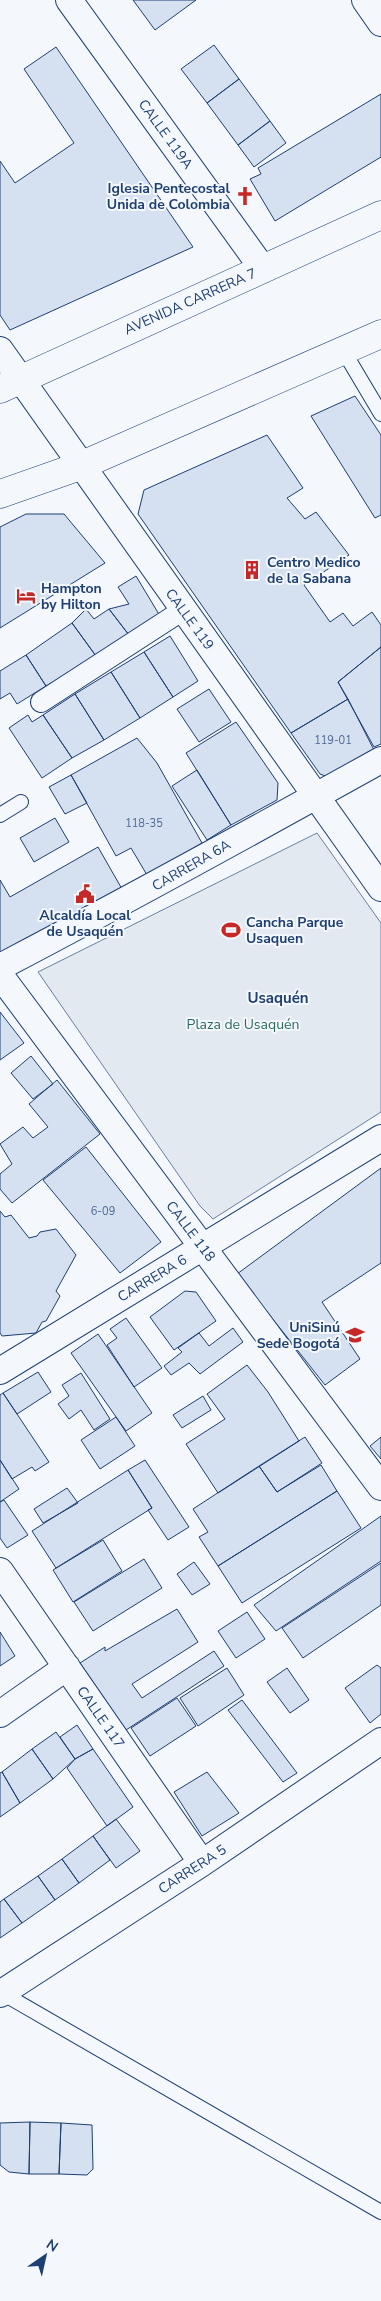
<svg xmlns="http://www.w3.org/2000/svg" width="381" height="2301" viewBox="0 0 381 2301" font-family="'Nunito Sans',sans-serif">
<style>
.green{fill:#e3e9f0;stroke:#687fa3}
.building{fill:#d5e0f0;stroke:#1d3f73}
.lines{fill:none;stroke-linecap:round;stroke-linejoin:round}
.service-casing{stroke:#1d3f73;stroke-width:16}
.pedestrian-casing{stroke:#1d3f73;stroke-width:22}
.minor-casing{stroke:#1d3f73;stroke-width:28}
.primary-casing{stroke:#1d3f73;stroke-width:29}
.service{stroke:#f4f7fb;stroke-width:14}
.pedestrian{stroke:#f4f7fb;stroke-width:20}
.minor{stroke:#f4f7fb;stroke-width:26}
.primary{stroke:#f4f7fb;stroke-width:28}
.labels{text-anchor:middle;stroke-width:4;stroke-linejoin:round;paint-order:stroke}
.number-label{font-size:11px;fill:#4b6792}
.street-label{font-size:14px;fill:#1d3f73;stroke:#f4f7fb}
.poi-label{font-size:14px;font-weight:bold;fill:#1d3f73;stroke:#f4f7fb;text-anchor:start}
.park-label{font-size:14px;fill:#2c6c60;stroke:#f4f7fb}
.neighbourhood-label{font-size:15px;font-weight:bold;fill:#1d3f73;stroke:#f4f7fb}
</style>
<rect width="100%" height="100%" fill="#f4f7fb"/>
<path class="green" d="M317,833L381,923V1112L213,1219L200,1206L38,972Z"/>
<path class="building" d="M133,0H196L155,30Z
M214,45L239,79L207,103L181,69Z
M56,47L193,247L10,330L0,315V161L15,183L74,143L24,69Z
M239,79L270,121L238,145L207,103Z
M381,94V157L275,221L250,179L261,174L258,168Z
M270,121L286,143L254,167L238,145Z
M355,396L381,435V515L375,518L311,416Z
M267,435L303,488L287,498L305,519L316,512L349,555L304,585L330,622L343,613L353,626L372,612L381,625V647L338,682L348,699L291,733L138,514L144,490Z
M26,514H64L105,563L0,628V527Z
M136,576L160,616L129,635L109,609L129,604L118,587Z
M86,609L94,619L109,609L129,635L96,656L72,623Z
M72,623L96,656L46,686L26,655Z
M170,636L198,681L173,697L144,652Z
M381,647V744L374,747L338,682Z
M144,652L173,697L140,718L111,672Z
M26,655L46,686L17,704L10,693L0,699V671Z
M111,672L140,718L104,740L75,694Z
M209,689L231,722L199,742L177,709Z
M75,694L104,740L72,758L43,715Z
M348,699L374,750L328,777L320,774L291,733Z
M28,715L32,722L43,715L72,758L42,778L9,728Z
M236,722L278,783L277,800L231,825L186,753Z
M137,738L157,763L202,843L147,875L131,848L116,856L71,775Z
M197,770L231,825L207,840L172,786Z
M71,775L87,803L65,814L49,787Z
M55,818L69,842L34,862L20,838Z
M98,847L122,889L0,956V880L10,897Z
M0,1012L24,1043L0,1060Z
M31,1056L53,1084L33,1099L11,1073Z
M57,1080L100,1134L12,1203L0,1189V1174L12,1164L0,1144L23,1127L33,1138L48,1127L29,1104Z
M86,1147L161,1242L120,1273L43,1180Z
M381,1168V1263L322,1302L360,1359L325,1385L237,1274Z
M0,1211L5,1217L11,1215L29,1238L37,1236L40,1232L56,1229L76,1255L56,1291L60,1296L46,1321L42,1322L36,1333L2,1336L0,1333Z
M185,1291L196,1292L216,1321L174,1350L150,1317Z
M126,1318L162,1368L134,1387L107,1345L117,1338L110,1329Z
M233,1328L243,1342L200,1374L189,1363L171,1375L164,1366L182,1352L178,1348L199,1333L209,1346Z
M98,1334L152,1413L126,1431L71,1353Z
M247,1365L268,1392L299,1441L218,1493L186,1444L225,1419L207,1394Z
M38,1372L51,1392L17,1414L3,1393Z
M81,1373L110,1419L94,1430L81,1410L69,1419L58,1404L69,1396L62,1385Z
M3,1393L49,1462L35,1471L32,1467L12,1479L0,1460V1395Z
M203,1396L211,1410L182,1428L173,1415Z
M116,1417L135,1446L100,1469L81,1440Z
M305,1437L322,1463L277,1492L259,1466Z
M381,1437V1459L370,1446Z
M0,1460L19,1489L0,1502Z
M145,1460L189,1527L168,1540L148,1510L152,1508L128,1470Z
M321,1465L337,1491L218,1566L199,1537L208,1532L193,1509L259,1466L277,1492Z
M128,1470L152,1508L56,1568L32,1531Z
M67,1488L78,1503L43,1523L34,1509Z
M337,1491L361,1528L242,1603L218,1566Z
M4,1500L28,1535L7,1548L0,1538V1502Z
M381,1516V1561L276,1631L254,1605Z
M103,1540L122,1571L73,1602L53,1570Z
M144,1559L162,1588L93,1631L74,1602Z
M194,1562L210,1584L192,1595L177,1574Z
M381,1563V1605L303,1658L282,1628Z
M177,1609L198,1642L132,1684L142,1698L214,1651L224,1666L126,1730L80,1663L105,1647V1651Z
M247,1612L265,1639L236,1658L218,1631Z
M0,1632L15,1656L0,1666Z
M377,1665L381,1668V1714L370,1723L345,1688Z
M227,1668L244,1695L198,1726L180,1698Z
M287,1668L309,1700L290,1713L267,1682Z
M177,1698L196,1726L150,1756L131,1728Z
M242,1700L297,1773L283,1782L228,1710Z
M77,1725L93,1749L75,1759L60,1737Z
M56,1732L75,1759L53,1779L32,1749Z
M32,1749L53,1779L20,1803L2,1772Z
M93,1749L133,1807L107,1826L67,1768L75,1759Z
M2,1772L20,1803L0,1817V1773Z
M207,1772L239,1813L202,1836L174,1792Z
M116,1819L140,1851L116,1868L93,1836Z
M93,1836L110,1860L79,1883L62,1859Z
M62,1859L79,1883L55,1900L38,1876Z
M38,1876L55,1900L22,1923L4,1899Z
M4,1899L22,1923L0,1938V1902Z
M30,2122L29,2174L9,2172L0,2165V2123Z
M30,2122L61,2123L59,2174H29Z
M61,2123L92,2125L93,2169L87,2175L59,2174Z"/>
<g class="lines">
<g class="service-casing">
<path id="service" d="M343,350L381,414
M0,815L21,802
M2,1993L381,2212"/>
</g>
<g class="pedestrian-casing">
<path id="pedestrian" d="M41,702L183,610"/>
</g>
<g class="minor-casing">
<path id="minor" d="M69,0L263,269
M365,0L381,23
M0,350L381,888
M0,967C128,900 255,830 381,760
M0,975L381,1487
M0,1371L381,1138
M0,1571L202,1863
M0,1714L67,1667
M0,1994L202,1863L381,1741"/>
</g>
<g class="primary-casing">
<path id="primary" d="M0,389L381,215
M0,494L80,466L381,334"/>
</g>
<use href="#service" class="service"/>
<use href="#pedestrian" class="pedestrian"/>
<use href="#minor" class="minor"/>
<use href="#primary" class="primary"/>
</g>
<defs>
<g id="church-bare" transform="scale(1.5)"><path d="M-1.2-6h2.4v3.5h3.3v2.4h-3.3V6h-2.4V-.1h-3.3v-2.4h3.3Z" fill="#c62828" stroke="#f4f7fb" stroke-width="2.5" paint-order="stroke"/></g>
<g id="building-bare" transform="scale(1.5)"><path d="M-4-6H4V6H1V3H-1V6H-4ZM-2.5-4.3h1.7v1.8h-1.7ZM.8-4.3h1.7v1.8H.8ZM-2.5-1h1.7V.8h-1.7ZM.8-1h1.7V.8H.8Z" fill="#c62828" stroke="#f4f7fb" stroke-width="2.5" paint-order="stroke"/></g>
<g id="hotel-bare" transform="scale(1.5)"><path d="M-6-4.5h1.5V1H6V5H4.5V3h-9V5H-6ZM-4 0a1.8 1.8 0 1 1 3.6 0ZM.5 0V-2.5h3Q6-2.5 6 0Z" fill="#c62828" stroke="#f4f7fb" stroke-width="2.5" paint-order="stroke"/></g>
<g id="civic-bare" transform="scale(1.5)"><path d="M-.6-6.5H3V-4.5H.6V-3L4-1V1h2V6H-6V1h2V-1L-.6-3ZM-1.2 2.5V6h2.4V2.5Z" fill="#c62828" stroke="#f4f7fb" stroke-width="2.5" paint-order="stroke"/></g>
<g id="stadium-bare" transform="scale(1.5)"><path d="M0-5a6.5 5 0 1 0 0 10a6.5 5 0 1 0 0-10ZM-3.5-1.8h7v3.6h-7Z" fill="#c62828" stroke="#f4f7fb" stroke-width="2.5" paint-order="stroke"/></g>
<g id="university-bare" transform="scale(1.5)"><path d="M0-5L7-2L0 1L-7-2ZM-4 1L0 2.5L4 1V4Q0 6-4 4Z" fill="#c62828" stroke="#f4f7fb" stroke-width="2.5" paint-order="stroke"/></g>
</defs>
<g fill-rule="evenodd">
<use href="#church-bare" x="245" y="196"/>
<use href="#building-bare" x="252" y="570"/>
<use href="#hotel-bare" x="26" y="596"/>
<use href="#civic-bare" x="85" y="894"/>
<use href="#stadium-bare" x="231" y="930"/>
<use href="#university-bare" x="355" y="1335"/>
</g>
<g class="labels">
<g class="number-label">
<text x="333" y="744">119-01</text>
<text x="144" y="827">118-35</text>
<text x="103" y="1215">6-09</text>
</g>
<g class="street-label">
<text transform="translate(166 134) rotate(54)" y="5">CALLE 119A</text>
<text transform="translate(190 301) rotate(-24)" y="5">AVENIDA CARRERA 7</text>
<text transform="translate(190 619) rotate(54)" y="5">CALLE 119</text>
<text transform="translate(191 865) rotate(-30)" y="5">CARRERA 6A</text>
<text transform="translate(191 1231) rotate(53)" y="5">CALLE 118</text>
<text transform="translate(152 1278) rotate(-31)" y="5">CARRERA 6</text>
<text transform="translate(101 1717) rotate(55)" y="5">CALLE 117</text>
<text transform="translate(192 1869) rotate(-33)" y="5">CARRERA 5</text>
</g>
<g class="poi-label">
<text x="230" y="193" text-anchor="end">Iglesia Pentecostal<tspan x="230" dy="16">Unida de Colombia</tspan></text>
<text x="267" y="567">Centro Medico<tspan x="267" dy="16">de la Sabana</tspan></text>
<text x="41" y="593">Hampton<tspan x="41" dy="16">by Hilton</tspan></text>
<text x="85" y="920" text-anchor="middle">Alcaldía Local<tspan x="85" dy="16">de Usaquén</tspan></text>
<text x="246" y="927">Cancha Parque<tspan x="246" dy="16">Usaquen</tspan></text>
<text x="340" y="1332" text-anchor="end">UniSinú<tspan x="340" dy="16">Sede Bogotá</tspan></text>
</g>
<g class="park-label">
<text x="243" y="1029">Plaza de Usaquén</text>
</g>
<g class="neighbourhood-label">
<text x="278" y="1003">Usaquén</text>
</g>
</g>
<g transform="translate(45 2256) rotate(34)" stroke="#f4f7fb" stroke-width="4" paint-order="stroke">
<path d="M0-4L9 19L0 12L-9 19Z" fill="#1d3f73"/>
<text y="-8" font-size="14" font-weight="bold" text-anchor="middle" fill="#1d3f73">N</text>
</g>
</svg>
